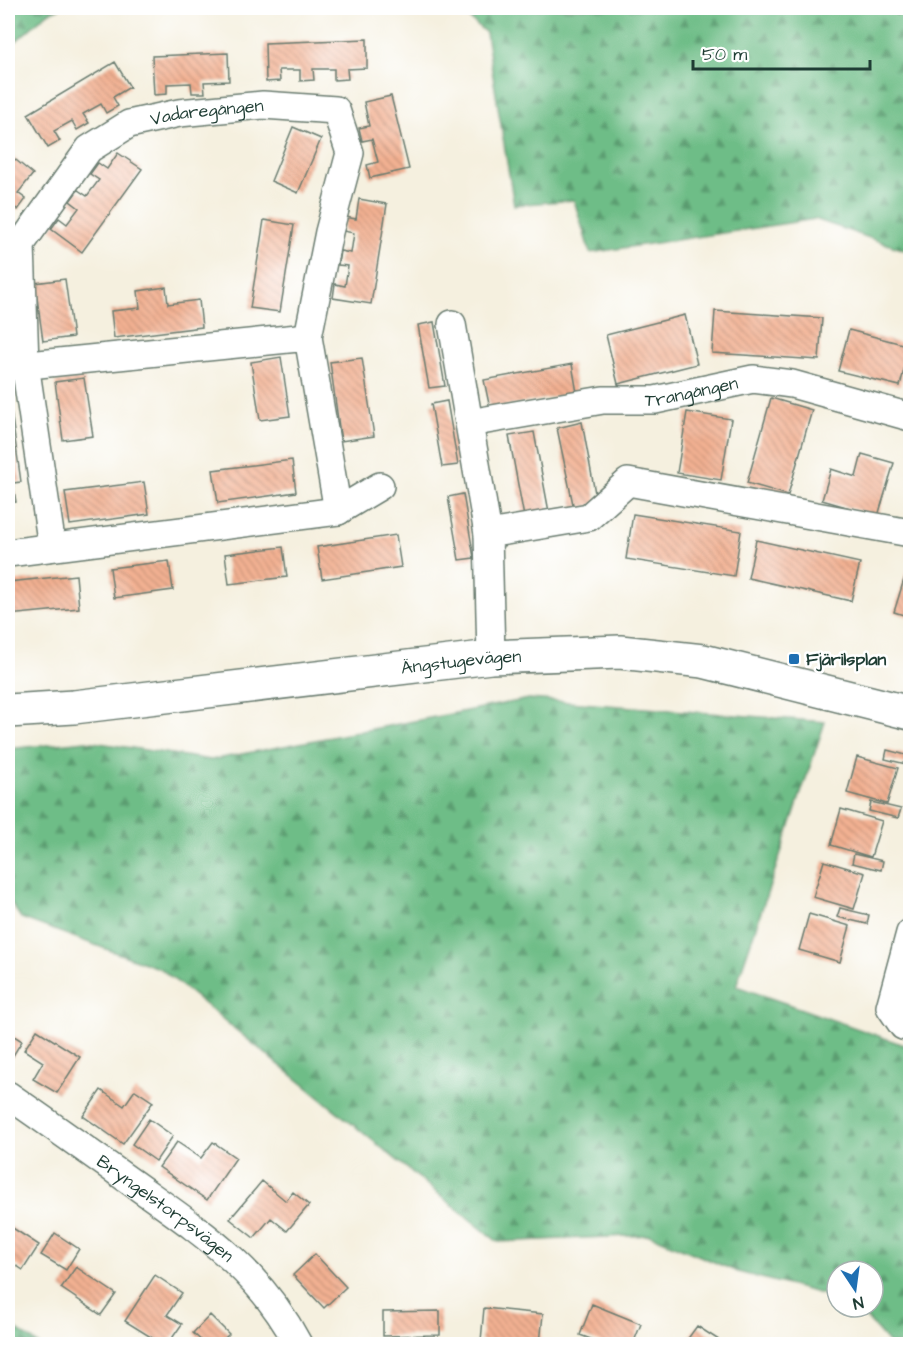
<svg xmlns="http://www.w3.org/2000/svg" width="918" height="1352" viewBox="0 0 918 1352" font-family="'Architects Daughter',sans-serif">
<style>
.forest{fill:url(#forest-firs);stroke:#467d5e;stroke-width:1.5}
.building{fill:url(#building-back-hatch)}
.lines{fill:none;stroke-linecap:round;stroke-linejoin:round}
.street-casing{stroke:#6a7c70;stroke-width:30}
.secondary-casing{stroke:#6a7c70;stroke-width:36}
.path{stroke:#6a7c70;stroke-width:4;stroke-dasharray:4.5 4.5;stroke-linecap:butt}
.street{stroke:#fff;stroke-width:27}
.secondary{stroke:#fff;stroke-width:33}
.poi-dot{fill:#1f6fb2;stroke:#fff;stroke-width:2}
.labels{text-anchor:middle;stroke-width:5;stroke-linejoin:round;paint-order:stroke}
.street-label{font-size:18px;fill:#1f3d34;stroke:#fff}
.poi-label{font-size:18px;font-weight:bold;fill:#1f3d34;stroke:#fff;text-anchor:start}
</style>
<defs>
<pattern id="forest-firs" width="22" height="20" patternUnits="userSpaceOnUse" patternTransform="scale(1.5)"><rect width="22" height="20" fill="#6ebd87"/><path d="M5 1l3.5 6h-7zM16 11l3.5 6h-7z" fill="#5a9b6f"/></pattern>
<pattern id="building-back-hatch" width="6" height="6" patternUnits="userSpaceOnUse" patternTransform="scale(1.5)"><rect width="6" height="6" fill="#f3b192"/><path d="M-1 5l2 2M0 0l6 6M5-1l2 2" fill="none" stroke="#c49178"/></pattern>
</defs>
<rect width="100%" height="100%" fill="#fff"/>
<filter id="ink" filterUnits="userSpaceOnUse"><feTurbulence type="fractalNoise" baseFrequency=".0167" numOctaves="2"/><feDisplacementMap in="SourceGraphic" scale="12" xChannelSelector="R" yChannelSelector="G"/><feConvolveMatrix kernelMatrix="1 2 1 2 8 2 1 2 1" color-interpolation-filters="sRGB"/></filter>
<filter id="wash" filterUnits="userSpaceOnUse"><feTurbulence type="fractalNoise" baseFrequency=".008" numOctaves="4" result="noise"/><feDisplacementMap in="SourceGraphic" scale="24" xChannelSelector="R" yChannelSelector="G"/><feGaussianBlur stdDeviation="1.35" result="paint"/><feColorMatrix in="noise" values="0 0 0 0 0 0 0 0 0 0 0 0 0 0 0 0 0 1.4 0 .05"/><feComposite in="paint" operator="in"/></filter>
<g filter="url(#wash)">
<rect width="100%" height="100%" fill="#f5f0df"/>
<path class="forest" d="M8,8H60L48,13L8,48Z
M458,8H910V252L815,219L590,253L574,200L514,205L486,33Z
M529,699L825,722L736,986L910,1047V1344H889L857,1307H873V1271H837V1298L738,1272L650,1235L498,1242L161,969L21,918L8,898V749L86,741L211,760Z
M8,1324L38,1344H8Z"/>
<g id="blocks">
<path class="building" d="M367,39V68L347,69L348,79L334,80V69H313L314,80L300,81V70H279L280,81L266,82L265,43Z
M228,53L229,81L204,82L205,93H192L191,83L167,84V94L154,95L152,56Z
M115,62L130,87L113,97L118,106L106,113L101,104L83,114L89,123L77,130L72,121L54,131L60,141L48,148L28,114Z
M391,96L409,169L370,178L367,165L378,162L372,139L362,141L359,128L369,126L364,102Z
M293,127L321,139L298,193L271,181Z
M118,153L142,169L82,252L51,229L59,218L67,224L79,208L70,201L78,190L87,196L99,180L90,174L98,163L107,169Z
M11,156L33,174L18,193L26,199L18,210L10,204L8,206V160Z
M359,199L387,204L371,304L333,298L335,284L345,286L348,266L338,265L340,251L351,253L354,233L343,231L345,217L356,219Z
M264,220L294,225L280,312L250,308Z
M65,279L73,337L43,341L35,283Z
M166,287L168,304L199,300L202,327L114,338L111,311L140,308L138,291Z
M715,311L822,318L819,360L712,353Z
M685,315L697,364L618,384L606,335Z
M434,322L445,386L429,388L418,325Z
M849,330L910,346L900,386L838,371Z
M281,357L290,416L260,420L251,362Z
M362,358L374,436L341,441L330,362Z
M572,364L577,393L490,409L484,380Z
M84,378L93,436L63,440L55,382Z
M9,396L21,482L13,483L16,502L8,503Z
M771,398L812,410L788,495L747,483Z
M447,401L458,465L442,467L431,404Z
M687,412L731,419L721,480L677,473Z
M582,422L597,504L574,509L557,428Z
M534,432L549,512L524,517L509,436Z
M862,454L894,463L878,516L822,500L831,469L856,477Z
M292,460L296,492L218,503L213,470Z
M144,482L149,514L70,525L65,492Z
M463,494L474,558L459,560L448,497Z
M633,514L741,531L734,576L626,559Z
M396,535L401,567L322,579L317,547Z
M756,540L860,563L851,601L748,578Z
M283,547L287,577L229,584L225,554Z
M169,561L173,590L114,598L110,568Z
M906,573L910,574V617L894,612Z
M76,575L79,608L8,615V582Z
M887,750L910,756V765L885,759Z
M857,757L898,768L887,804L847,793Z
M871,802L901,809L898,818L869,811Z
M841,809L882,821L871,857L831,845Z
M854,854L883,861L881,870L852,863Z
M824,861L865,873L854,909L813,897Z
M840,908L869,915L867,924L837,917Z
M809,914L850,926L840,962L799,950Z
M37,1030L80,1057L57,1093L33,1079L43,1062L24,1050Z
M8,1032L22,1041L11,1059L8,1057Z
M101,1090L124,1106L135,1090L153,1102L123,1144L83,1116Z
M149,1119L173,1136L156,1161L132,1144Z
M177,1142L201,1158L213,1142L236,1158L207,1200L159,1167Z
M262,1181L286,1201L293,1192L309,1205L287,1231L271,1218L254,1238L230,1219Z
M8,1225L39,1245L23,1270L8,1260Z
M55,1233L79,1249L66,1270L41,1255Z
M315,1254L346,1287L324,1308L293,1275Z
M76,1267L116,1294L101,1315L61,1288Z
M155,1275L182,1293L167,1315L182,1324L168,1344H162L125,1321Z
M592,1304L641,1324L633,1344H604L580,1335Z
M484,1308L543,1314L540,1344L481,1341Z
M440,1311V1335L383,1336V1312Z
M210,1315L229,1334L219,1344H205L193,1333Z
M697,1326L725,1344H684Z"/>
</g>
</g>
<g filter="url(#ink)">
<use href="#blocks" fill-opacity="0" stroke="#6a7c70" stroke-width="1.5"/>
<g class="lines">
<g class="street-casing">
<g id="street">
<path d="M452,324L488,534L491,657"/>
<path d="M9,367L308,337L338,511"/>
<path id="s1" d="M469,423L603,400H655L753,379L792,384L910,417"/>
<path d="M488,534L589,517L628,482L910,533"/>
<path id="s2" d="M52,547L25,364L21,244L89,149L129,124L179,113L263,105L336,110L350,153L329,232L308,337"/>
<path d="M8,553L338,511L380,486"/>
<path d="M910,933L890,1007L903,1026L910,1028"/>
<path id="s3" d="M8,1095C50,1124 92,1154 134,1184C201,1232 259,1269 298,1344"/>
</g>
</g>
<g class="secondary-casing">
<g id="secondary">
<path id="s4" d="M8,711L74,707L491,657L620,652L703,661L910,713"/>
</g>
</g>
<path class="path" d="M880,8L910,15"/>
<use href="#street" class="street"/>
<use href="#secondary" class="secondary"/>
</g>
</g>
<rect class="poi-dot" x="788" y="653" width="12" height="12" rx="3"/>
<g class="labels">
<g class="street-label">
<text dy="6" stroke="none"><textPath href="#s2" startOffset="548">Vadaregången</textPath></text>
<text dy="6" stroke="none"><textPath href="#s1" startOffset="225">Trangången</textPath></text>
<text dy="6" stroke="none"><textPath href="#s4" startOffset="456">Ängstugevägen</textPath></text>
<text dy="6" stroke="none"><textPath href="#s3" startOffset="194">Bryngelstorpsvägen</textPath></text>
</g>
<g class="poi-label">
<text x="806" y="665">Fjärilsplan</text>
</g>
</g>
<rect width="918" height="1352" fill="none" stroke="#fff" stroke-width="30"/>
<g transform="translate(855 1289) rotate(167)"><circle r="28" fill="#ffffff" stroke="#a5b1ae" stroke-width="1.5"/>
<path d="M0-4.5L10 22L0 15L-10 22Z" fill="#1f6fb2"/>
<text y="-9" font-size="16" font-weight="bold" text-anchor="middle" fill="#1f3d34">N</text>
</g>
<path d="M693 60v9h177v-9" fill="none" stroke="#1f3d34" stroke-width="3"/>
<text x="702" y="60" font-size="18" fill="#1f3d34" stroke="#ffffff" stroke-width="4.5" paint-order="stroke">50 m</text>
</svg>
